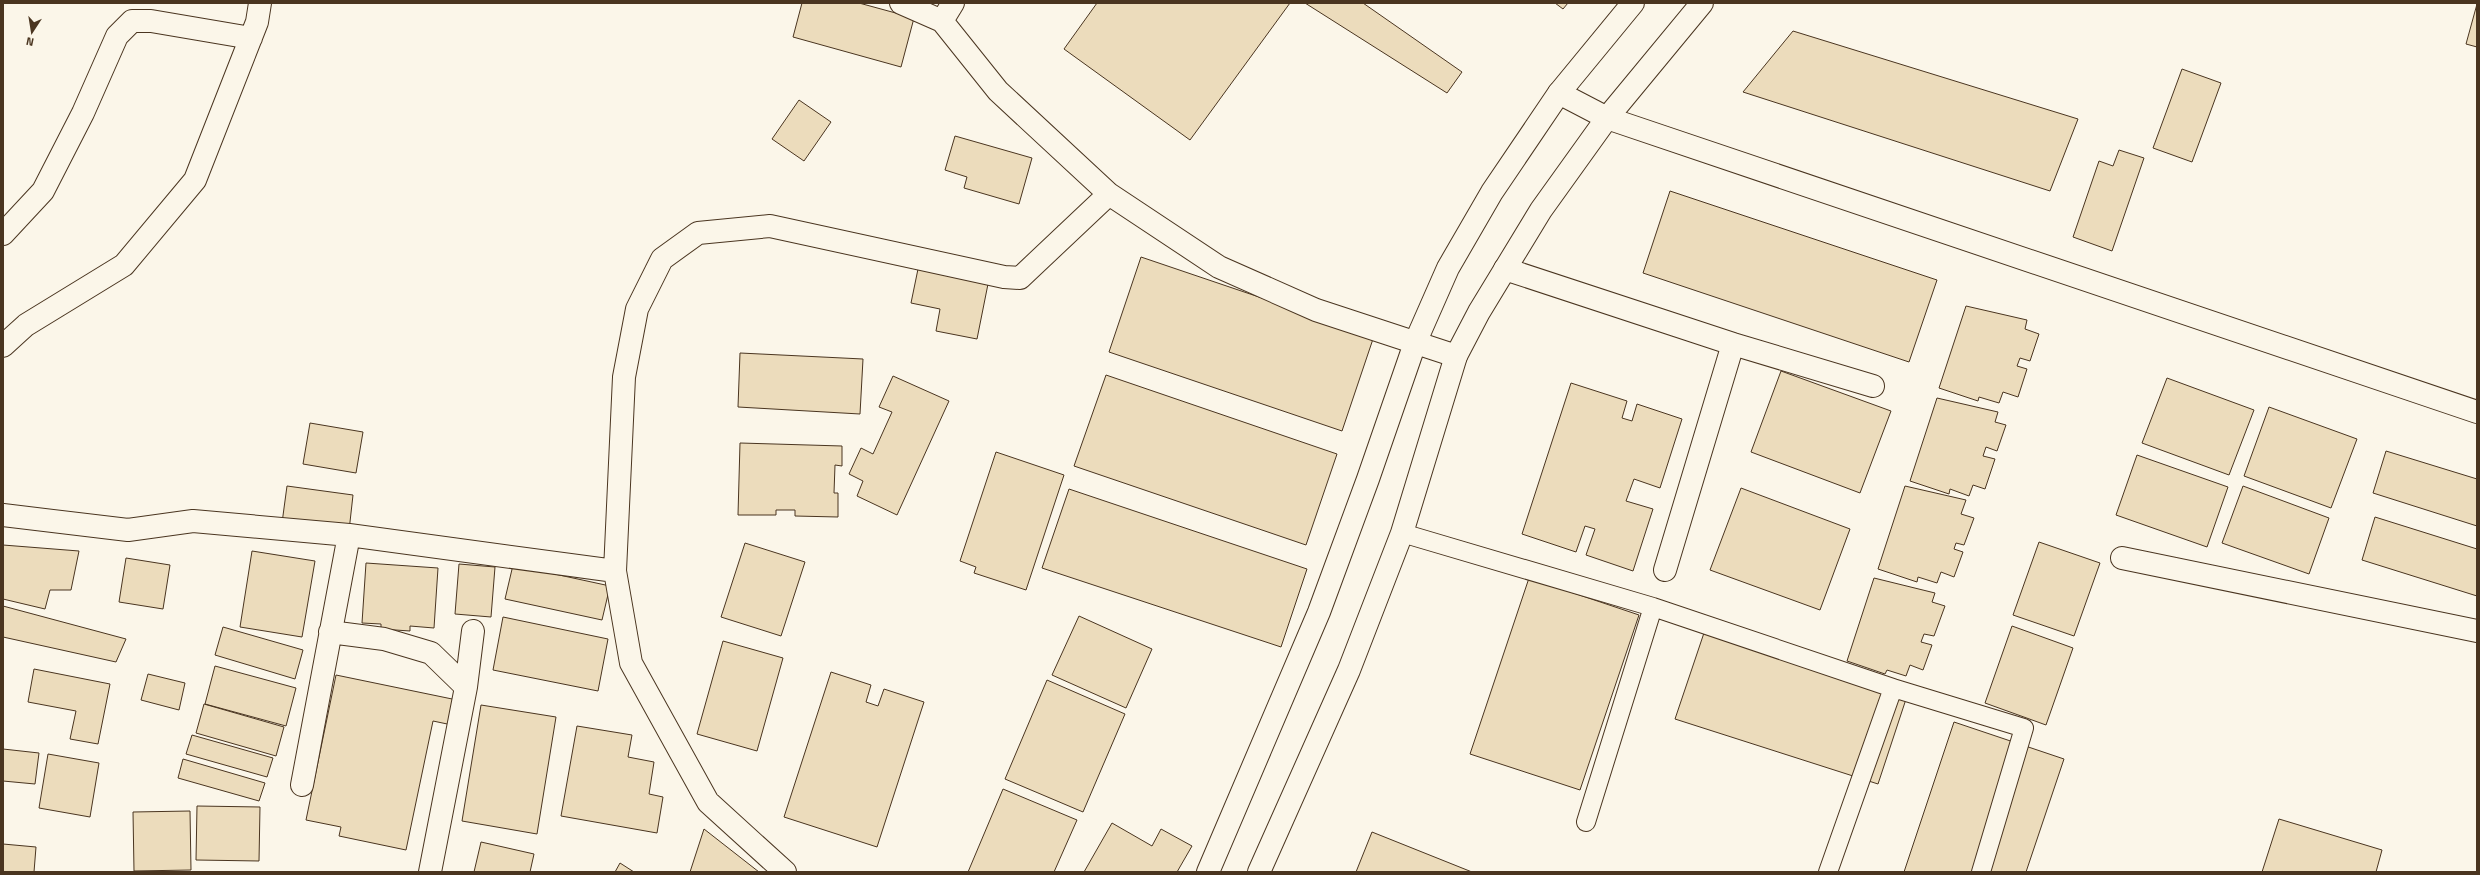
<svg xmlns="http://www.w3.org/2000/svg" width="2480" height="875" viewBox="0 0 2480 875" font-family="'Titillium Web',sans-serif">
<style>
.building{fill:#ecdcbc;stroke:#4a3520}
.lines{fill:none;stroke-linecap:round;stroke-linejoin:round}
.lane-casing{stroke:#4a3520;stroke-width:20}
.street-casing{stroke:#4a3520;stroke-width:24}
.secondary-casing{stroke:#4a3520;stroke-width:24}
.lane{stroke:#fbf6e9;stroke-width:18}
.street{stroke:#fbf6e9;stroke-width:22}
.secondary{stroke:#fbf6e9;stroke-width:22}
</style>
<rect width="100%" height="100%" fill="#fbf6e9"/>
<path class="building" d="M802,3H859L914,18L901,67L793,37Z
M1097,3H1290L1190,140L1064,49Z
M1305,3H1363L1462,72L1447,93Z
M1555,3H1568L1563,9Z
M2477,4V47L2466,44Z
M1793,31L2078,119L2050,191L1743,92Z
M2182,69L2221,83L2192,162L2153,148Z
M799,100L831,122L804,161L772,139Z
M955,136L1032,158L1019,204L964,188L967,177L945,170Z
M2119,150L2144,158L2112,251L2073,237L2099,161L2113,166Z
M1670,191L1937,280L1909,362L1643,273Z
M1141,257L1374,336L1342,431L1109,352Z
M918,269L988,284L977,339L936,331L940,309L911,303Z
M1966,306L2027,320L2025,329L2039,334L2030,361L2020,358L2017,366L2027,369L2018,397L2003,392L1999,403L1979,397L1978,401L1939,388Z
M740,353L863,359L860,414L738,407Z
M1781,371L1891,411L1860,493L1751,452Z
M1106,375L1337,454L1306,545L1074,466Z
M893,376L949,401L897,515L857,496L863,481L849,474L861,448L873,454L892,412L879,407Z
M2167,378L2254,410L2229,475L2142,443Z
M1571,383L1627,401L1622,418L1632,421L1637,404L1682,419L1660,488L1634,479L1626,501L1653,509L1633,571L1586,555L1595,529L1585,526L1576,552L1522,534Z
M1937,398L1998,412L1995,422L2006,425L1997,451L1986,447L1983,456L1995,459L1985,489L1973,485L1969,496L1950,489L1949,494L1910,481Z
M2269,407L2357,439L2331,508L2244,476Z
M310,423L363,432L356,473L303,464Z
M740,443L842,446V466L835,465L834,493H838V517L795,516V510H776V515H738Z
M2386,451L2477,479V526L2373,493Z
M996,452L1064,475L1026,590L974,573L976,567L960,561Z
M2137,455L2228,487L2207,547L2116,515Z
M287,486L353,495L349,531L282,523Z
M1905,486L1966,500L1961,514L1974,518L1964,545L1956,543L1954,549L1963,552L1954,577L1941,572L1937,583L1918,577L1917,582L1878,569Z
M2243,486L2329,518L2309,574L2222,543Z
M1741,488L1850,529L1820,610L1710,570Z
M1069,489L1307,569L1281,647L1042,568Z
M2375,517L2477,549V596L2362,560Z
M2039,542L2100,563L2074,636L2013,615Z
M745,543L805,562L781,636L721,617Z
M3,545L79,551L71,590H50L45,609L3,599Z
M252,551L315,561L302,637L240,627Z
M126,558L170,565L163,609L119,602Z
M366,563L438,568L434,628L410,626V631L381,629V624L362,623Z
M459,564L495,567L491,617L455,614Z
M513,565L610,586L602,620L505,599Z
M1529,578L1639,615L1580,790L1470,754Z
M1874,578L1935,593L1932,602L1945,606L1934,636L1924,634L1921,642L1932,645L1923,670L1910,665L1906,676L1887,670L1885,674L1847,661Z
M3,606L126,639L116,662L3,637Z
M1079,616L1152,649L1126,708L1052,675Z
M503,617L608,639L598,691L493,670Z
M1708,621L1910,687L1878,784L1675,719Z
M2012,626L2073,648L2046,725L1985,703Z
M223,627L303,650L295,679L215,655Z
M723,641L783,658L757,751L697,734Z
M215,666L296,688L286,726L205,704Z
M34,669L110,684L98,744L70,739L76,711L28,702Z
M831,672L871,685L866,702L878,706L884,689L924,702L877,847L784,817Z
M148,674L185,683L179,710L141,700Z
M336,675L457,700L452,725L433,721L406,850L339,836L341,827L306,820Z
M1047,680L1125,714L1083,812L1005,779Z
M204,704L284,727L276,756L196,733Z
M481,705L556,717L537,834L462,821Z
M1954,722L2064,759L2026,872H1904Z
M577,726L632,735L628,757L654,762L649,794L663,797L657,833L561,816Z
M192,735L273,758L267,777L186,754Z
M3,749L39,753L35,784L3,781Z
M48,754L99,763L90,817L39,808Z
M183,759L265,783L259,801L178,778Z
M1003,789L1077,820L1054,872H968Z
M197,806L260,807L259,861L196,860Z
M190,811L191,870L134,871L133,812Z
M2279,819L2382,850L2376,872H2262Z
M1112,823L1152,846L1161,829L1192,846L1177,872H1084Z
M704,829L759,872H690Z
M1372,832L1472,872H1356Z
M481,842L534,854L530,872H474Z
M3,844L36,847L34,872H3Z
M620,863L634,872H615Z"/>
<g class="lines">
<g class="lane-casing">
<path id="lane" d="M1402,533L1653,607L1893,688L2024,728L1981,872
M1586,822L1653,607
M1828,872L1893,688"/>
</g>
<g class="street-casing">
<path id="street" d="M901,3L942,21L953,3
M942,21L998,91L1109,194L1219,267L1316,310L1456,356
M1559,93L1607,118L2477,412
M3,234L43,191L83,113L117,36L132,21H151L251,38
M1505,269L1733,344L1665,570
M1733,344L1873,386
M3,346L26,325L124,265L195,180L257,22L260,3
M3,515L128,530L193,521L349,535L615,571L631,663L708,802L785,872
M2122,558L2477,631
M615,571L624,377L637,309L662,259L698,233L770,226L1004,277L1020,278L1109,194
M330,632L384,639L431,653L466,687
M302,785L349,535
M430,872L466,687L473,631"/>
</g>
<g class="secondary-casing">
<path id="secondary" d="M1208,872L1319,612L1368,479L1415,343L1448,268L1492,192L1559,93L1633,3
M1259,872L1349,670L1402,533L1456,356L1479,312L1541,210L1607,118L1702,3"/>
</g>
<use href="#lane" class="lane"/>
<use href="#street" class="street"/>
<use href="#secondary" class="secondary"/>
</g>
<rect width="2480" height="875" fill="none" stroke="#4a3520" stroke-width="8"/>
<g transform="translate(32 32) rotate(192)" stroke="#fbf6e9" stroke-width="3" paint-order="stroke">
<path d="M0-3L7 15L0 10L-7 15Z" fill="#4a3520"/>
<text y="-6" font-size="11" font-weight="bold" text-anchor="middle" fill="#4a3520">N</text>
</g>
</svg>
